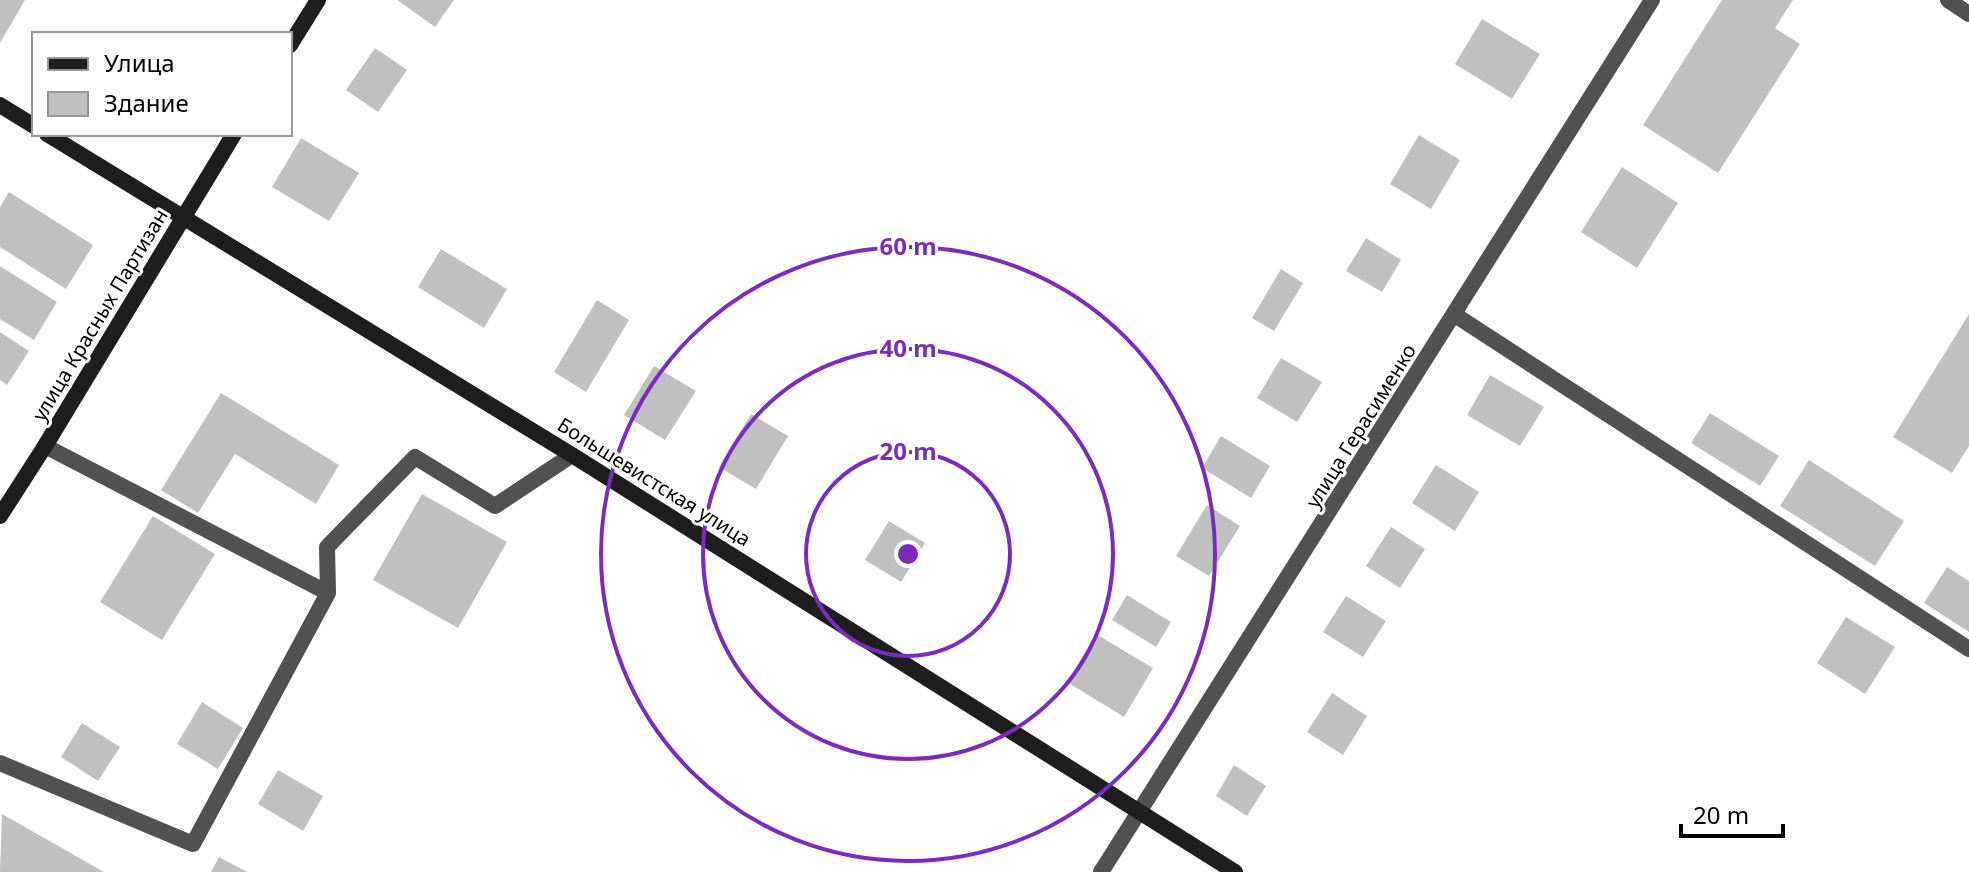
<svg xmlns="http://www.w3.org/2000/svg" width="1969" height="872" viewBox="0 0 1969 872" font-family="'Noto Sans',sans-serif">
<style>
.building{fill:#c0c0c0}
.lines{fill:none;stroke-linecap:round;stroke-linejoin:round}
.service{stroke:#515151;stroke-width:16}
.minor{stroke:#515151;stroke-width:16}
.secondary{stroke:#1e1e1e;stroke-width:16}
.ring{fill:none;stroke:#7b2cbf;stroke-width:4}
.labels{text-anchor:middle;stroke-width:6;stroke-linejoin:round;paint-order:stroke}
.street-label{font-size:20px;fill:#000;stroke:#fff}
.centre{fill:#7b2cbf;stroke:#fff;stroke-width:4}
.ring-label{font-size:24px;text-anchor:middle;font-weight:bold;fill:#7b2cbf;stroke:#fff;stroke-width:6;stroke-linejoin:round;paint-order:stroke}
</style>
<rect width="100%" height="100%" fill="#fff"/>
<path class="building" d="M0,0H25L0,43Z
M397,0H454L435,27Z
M1722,0H1793L1775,28L1800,44L1718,173L1643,125Z
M1482,19L1540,54L1512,99L1455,64Z
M375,48L407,70L378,112L346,90Z
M1419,135L1460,160L1431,209L1390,184Z
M301,138L359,173L329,221L272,187Z
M1622,167L1678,203L1637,268L1581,232Z
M9,192L93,245L66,289L0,247V207Z
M1366,238L1401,260L1382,292L1346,271Z
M441,249L507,289L484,328L418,287Z
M0,266L57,302L34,340L0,319Z
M1281,269L1303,283L1274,331L1252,318Z
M597,300L629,320L586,392L554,372Z
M1969,314V446L1952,473L1893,437Z
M0,332L29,351L7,385L0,380Z
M1281,358L1322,382L1297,422L1257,398Z
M654,366L696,391L665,440L624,415Z
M1490,375L1544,407L1520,446L1467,415Z
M221,393L339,465L316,504L235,454L198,513L161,490Z
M1710,413L1779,456L1760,486L1691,443Z
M751,414L788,436L756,489L719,467Z
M1221,436L1270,466L1251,498L1202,468Z
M1809,460L1904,521L1875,566L1780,506Z
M1436,465L1479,492L1455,531L1412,503Z
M422,494L507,542L458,628L373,580Z
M1207,505L1240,526L1209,576L1176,556Z
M153,516L215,554L162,640L100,602Z
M889,521L925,543L901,582L865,560Z
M1391,527L1425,549L1400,588L1366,566Z
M1947,567L1969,581V632L1924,603Z
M1127,595L1171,622L1156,647L1112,620Z
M1346,596L1386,621L1363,657L1323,632Z
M1846,617L1895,647L1865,694L1817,663Z
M1096,634L1153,668L1124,717L1067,682Z
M1332,693L1367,716L1343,755L1307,732Z
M202,702L243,728L218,769L177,744Z
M82,723L120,747L98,781L61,757Z
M1234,765L1266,786L1247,816L1216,796Z
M278,770L323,796L303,831L258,804Z
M2,814L104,872H0Z
M219,857L247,872H211Z"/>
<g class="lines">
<path class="service" d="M45,446L328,593
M0,763L193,844L328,593L327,547L415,457L495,506L572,455"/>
<path class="minor" d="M1948,0L1969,14
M1455,315L1969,649
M1101,872L1652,0"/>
<path class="secondary" d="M290,45L318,0
M0,105L34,126
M47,134L572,455L1235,872
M0,516L45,446L234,134"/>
</g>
<g class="ring">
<circle cx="908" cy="554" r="102"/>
<circle cx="908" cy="554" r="205"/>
<circle cx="908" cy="554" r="307"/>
</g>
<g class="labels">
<g class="street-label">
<text transform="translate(100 315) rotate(-59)" y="7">улица Красных Партизан</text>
<text transform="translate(1361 426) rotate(-58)" y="7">улица Герасименко</text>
<text transform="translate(654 482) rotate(32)" y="7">Большевистская улица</text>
</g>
</g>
<circle cx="908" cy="554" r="12" class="centre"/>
<g class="ring-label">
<text x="908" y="255">60 m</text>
<text x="908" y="357">40 m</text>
<text x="908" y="460">20 m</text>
</g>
<rect x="32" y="32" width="260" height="104" fill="#ffffff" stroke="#999999" stroke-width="2"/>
<rect x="48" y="58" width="40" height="12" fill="#1e1e1e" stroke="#999999" stroke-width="2"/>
<text x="104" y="72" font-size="24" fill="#000000">Улица</text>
<rect x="48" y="92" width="40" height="24" fill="#c0c0c0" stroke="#999999" stroke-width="2"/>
<text x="104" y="112" font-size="24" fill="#000000">Здание</text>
<path d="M1681 824v12h102v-12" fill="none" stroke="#000000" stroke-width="4"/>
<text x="1693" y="824" font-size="24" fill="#000000" stroke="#ffffff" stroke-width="6" paint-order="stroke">20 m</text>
</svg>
